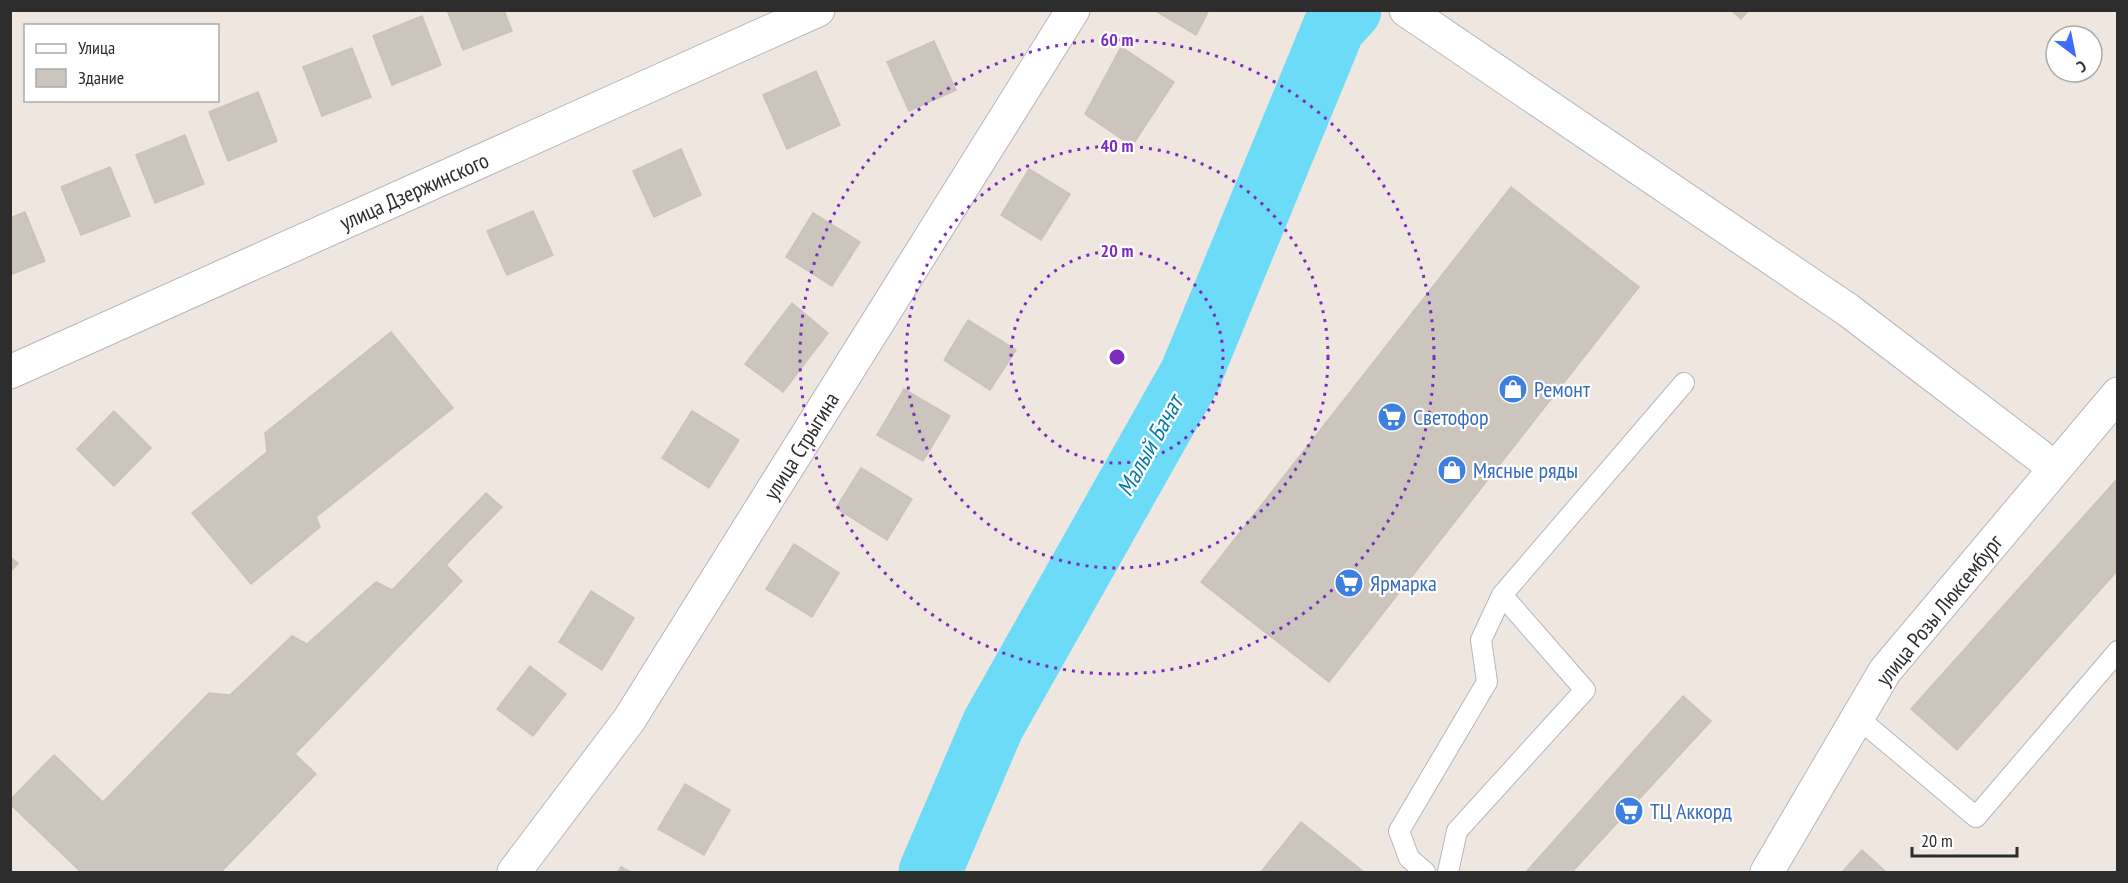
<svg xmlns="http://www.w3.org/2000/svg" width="2128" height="883" viewBox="0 0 2128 883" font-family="'PT Sans Narrow',sans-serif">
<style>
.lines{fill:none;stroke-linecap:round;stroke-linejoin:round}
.river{stroke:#6cdbf7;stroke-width:63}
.building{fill:#cbc5bd;stroke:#cbc3b8;stroke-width:1.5}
.service-casing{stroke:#b3b6c1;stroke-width:22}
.tertiary-casing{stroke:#b3b6c1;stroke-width:35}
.service{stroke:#fff;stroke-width:20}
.tertiary{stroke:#fff;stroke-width:33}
.ring{fill:none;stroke:#7b2cbf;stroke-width:3;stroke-dasharray:3 6}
.labels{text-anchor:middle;stroke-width:4.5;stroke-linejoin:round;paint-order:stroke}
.street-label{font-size:22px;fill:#2d2d2d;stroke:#fff}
.shop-label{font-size:22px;fill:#366cbe;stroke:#fff;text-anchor:start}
.water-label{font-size:24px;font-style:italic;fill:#057ba9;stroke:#fff}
.centre{fill:#7b2cbf;stroke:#fff;stroke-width:3}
.ring-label{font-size:18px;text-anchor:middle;font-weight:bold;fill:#7b2cbf;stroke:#fff;stroke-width:4.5;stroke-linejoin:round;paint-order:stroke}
</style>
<rect width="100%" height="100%" fill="#efe7df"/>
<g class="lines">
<path class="river" d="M930,872L993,725L1191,374L1334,27L1350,10"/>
</g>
<path class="building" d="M447,10H504L512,31L463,50Z
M1154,10H1209L1196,35Z
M1731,10H1749L1741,19Z
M422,16L441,65L392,85L373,36Z
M934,41L956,90L909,111L887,62Z
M1121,47L1174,82L1132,146L1085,114Z
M352,48L371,97L322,116L303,67Z
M816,71L840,125L787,149L763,95Z
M258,92L277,141L228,161L209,112Z
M185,135L204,184L155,203L136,155Z
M681,149L701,195L654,217L633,171Z
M110,167L130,216L81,235L61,187Z
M1029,169L1070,194L1041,240L1001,215Z
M1511,187L1639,287L1329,682L1201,582Z
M533,211L553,255L507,275L487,231Z
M25,212L45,261L10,275V218Z
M813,213L860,242L832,286L786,257Z
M792,303L828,333L783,392L745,364Z
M968,320L1016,350L990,390L944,360Z
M391,332L453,408L316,517L320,527L251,584L192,513L267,452L265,433Z
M904,389L950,416L923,461L877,435Z
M114,411L151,448L114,486L77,449Z
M692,411L739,440L709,488L662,458Z
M861,468L912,499L887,540L836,508Z
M2118,478V570L1957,750L1911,709Z
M486,493L502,507L446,565L462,581L295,754L316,774L221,872H81L10,804V800L54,755L103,802L209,693L230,695L292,636L307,644L376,582L392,590Z
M794,544L839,573L812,617L766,589Z
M10,557L18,563L10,572Z
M591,591L634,618L602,670L559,642Z
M530,666L566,694L533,736L497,709Z
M1683,696L1711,721L1572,872H1526Z
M685,784L730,810L704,855L658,829Z
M1301,822L1364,872H1261Z
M1862,850L1886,872H1842Z
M621,867L631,872H618Z"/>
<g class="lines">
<g class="service-casing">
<path id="service" d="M1858,718L1976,817L2118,651
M1425,872L1409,858L1399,831L1487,682L1481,640L1502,595L1684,383
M1448,872L1457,831L1585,690L1502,595"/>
</g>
<g class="tertiary-casing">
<path id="tertiary" d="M1406,10L1848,310L2055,468
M10,372L818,10
M514,872L629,720L1073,10
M1767,872L1885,671L2118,394"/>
</g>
<use href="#service" class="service"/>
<use href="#tertiary" class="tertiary"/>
</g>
<g class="ring">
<circle cx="1117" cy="357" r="106"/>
<circle cx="1117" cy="357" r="211"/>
<circle cx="1117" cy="357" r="317"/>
</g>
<defs>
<g id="shop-disc" transform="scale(1.5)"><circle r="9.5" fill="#3f7fe0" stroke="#fff"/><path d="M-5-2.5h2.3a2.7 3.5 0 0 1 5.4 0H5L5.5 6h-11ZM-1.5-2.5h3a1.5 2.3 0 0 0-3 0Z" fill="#fff"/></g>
<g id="supermarket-disc" transform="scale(1.5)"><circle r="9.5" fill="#3f7fe0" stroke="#fff"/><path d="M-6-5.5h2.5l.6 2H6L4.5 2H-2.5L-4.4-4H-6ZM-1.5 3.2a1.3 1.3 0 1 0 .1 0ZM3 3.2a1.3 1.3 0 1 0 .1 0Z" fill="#fff"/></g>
</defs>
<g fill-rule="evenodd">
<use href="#shop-disc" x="1513" y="389"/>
<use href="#supermarket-disc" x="1392" y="417"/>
<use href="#shop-disc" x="1452" y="470"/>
<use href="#supermarket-disc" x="1349" y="583"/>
<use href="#supermarket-disc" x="1629" y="811"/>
</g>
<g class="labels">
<g class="street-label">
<text transform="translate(414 191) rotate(-24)" y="8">улица Дзержинского</text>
<text transform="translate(801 446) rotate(-58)" y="8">улица Стрыгина</text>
<text transform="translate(1939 610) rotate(-51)" y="8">улица Розы Люксембург</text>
</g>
<g class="shop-label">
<text x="1534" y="397">Ремонт</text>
<text x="1413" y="425">Светофор</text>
<text x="1473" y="478">Мясные ряды</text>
<text x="1370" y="591">Ярмарка</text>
<text x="1650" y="819">ТЦ Аккорд</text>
</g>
<g class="water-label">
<text transform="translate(1150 446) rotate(-61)" y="8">Малый Бачат</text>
</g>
</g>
<circle cx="1117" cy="357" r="9" class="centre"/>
<g class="ring-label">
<text x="1117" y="46">60 m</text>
<text x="1117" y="152">40 m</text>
<text x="1117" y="257">20 m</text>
</g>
<rect width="2128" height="883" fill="none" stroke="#2d2d2d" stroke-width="24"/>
<rect x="24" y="24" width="195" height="78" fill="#ffffff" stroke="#ababab" stroke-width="1.5"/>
<rect x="36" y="44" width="30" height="9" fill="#ffffff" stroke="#ababab" stroke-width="1.5"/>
<text x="78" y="54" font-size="18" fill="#2d2d2d">Улица</text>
<rect x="36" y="69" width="30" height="18" fill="#cbc5bd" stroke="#ababab" stroke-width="1.5"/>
<text x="78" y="84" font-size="18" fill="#2d2d2d">Здание</text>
<g transform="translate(2074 54) rotate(148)"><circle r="28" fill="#ffffff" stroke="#ababab" stroke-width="1.5"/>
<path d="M0-4.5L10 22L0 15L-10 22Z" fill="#3c6dff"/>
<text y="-9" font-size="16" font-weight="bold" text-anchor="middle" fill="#2d2d2d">С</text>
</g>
<path d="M1912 847v9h105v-9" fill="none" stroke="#2d2d2d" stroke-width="3"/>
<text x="1921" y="847" font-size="18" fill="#2d2d2d" stroke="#ffffff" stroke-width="4.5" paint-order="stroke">20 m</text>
</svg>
